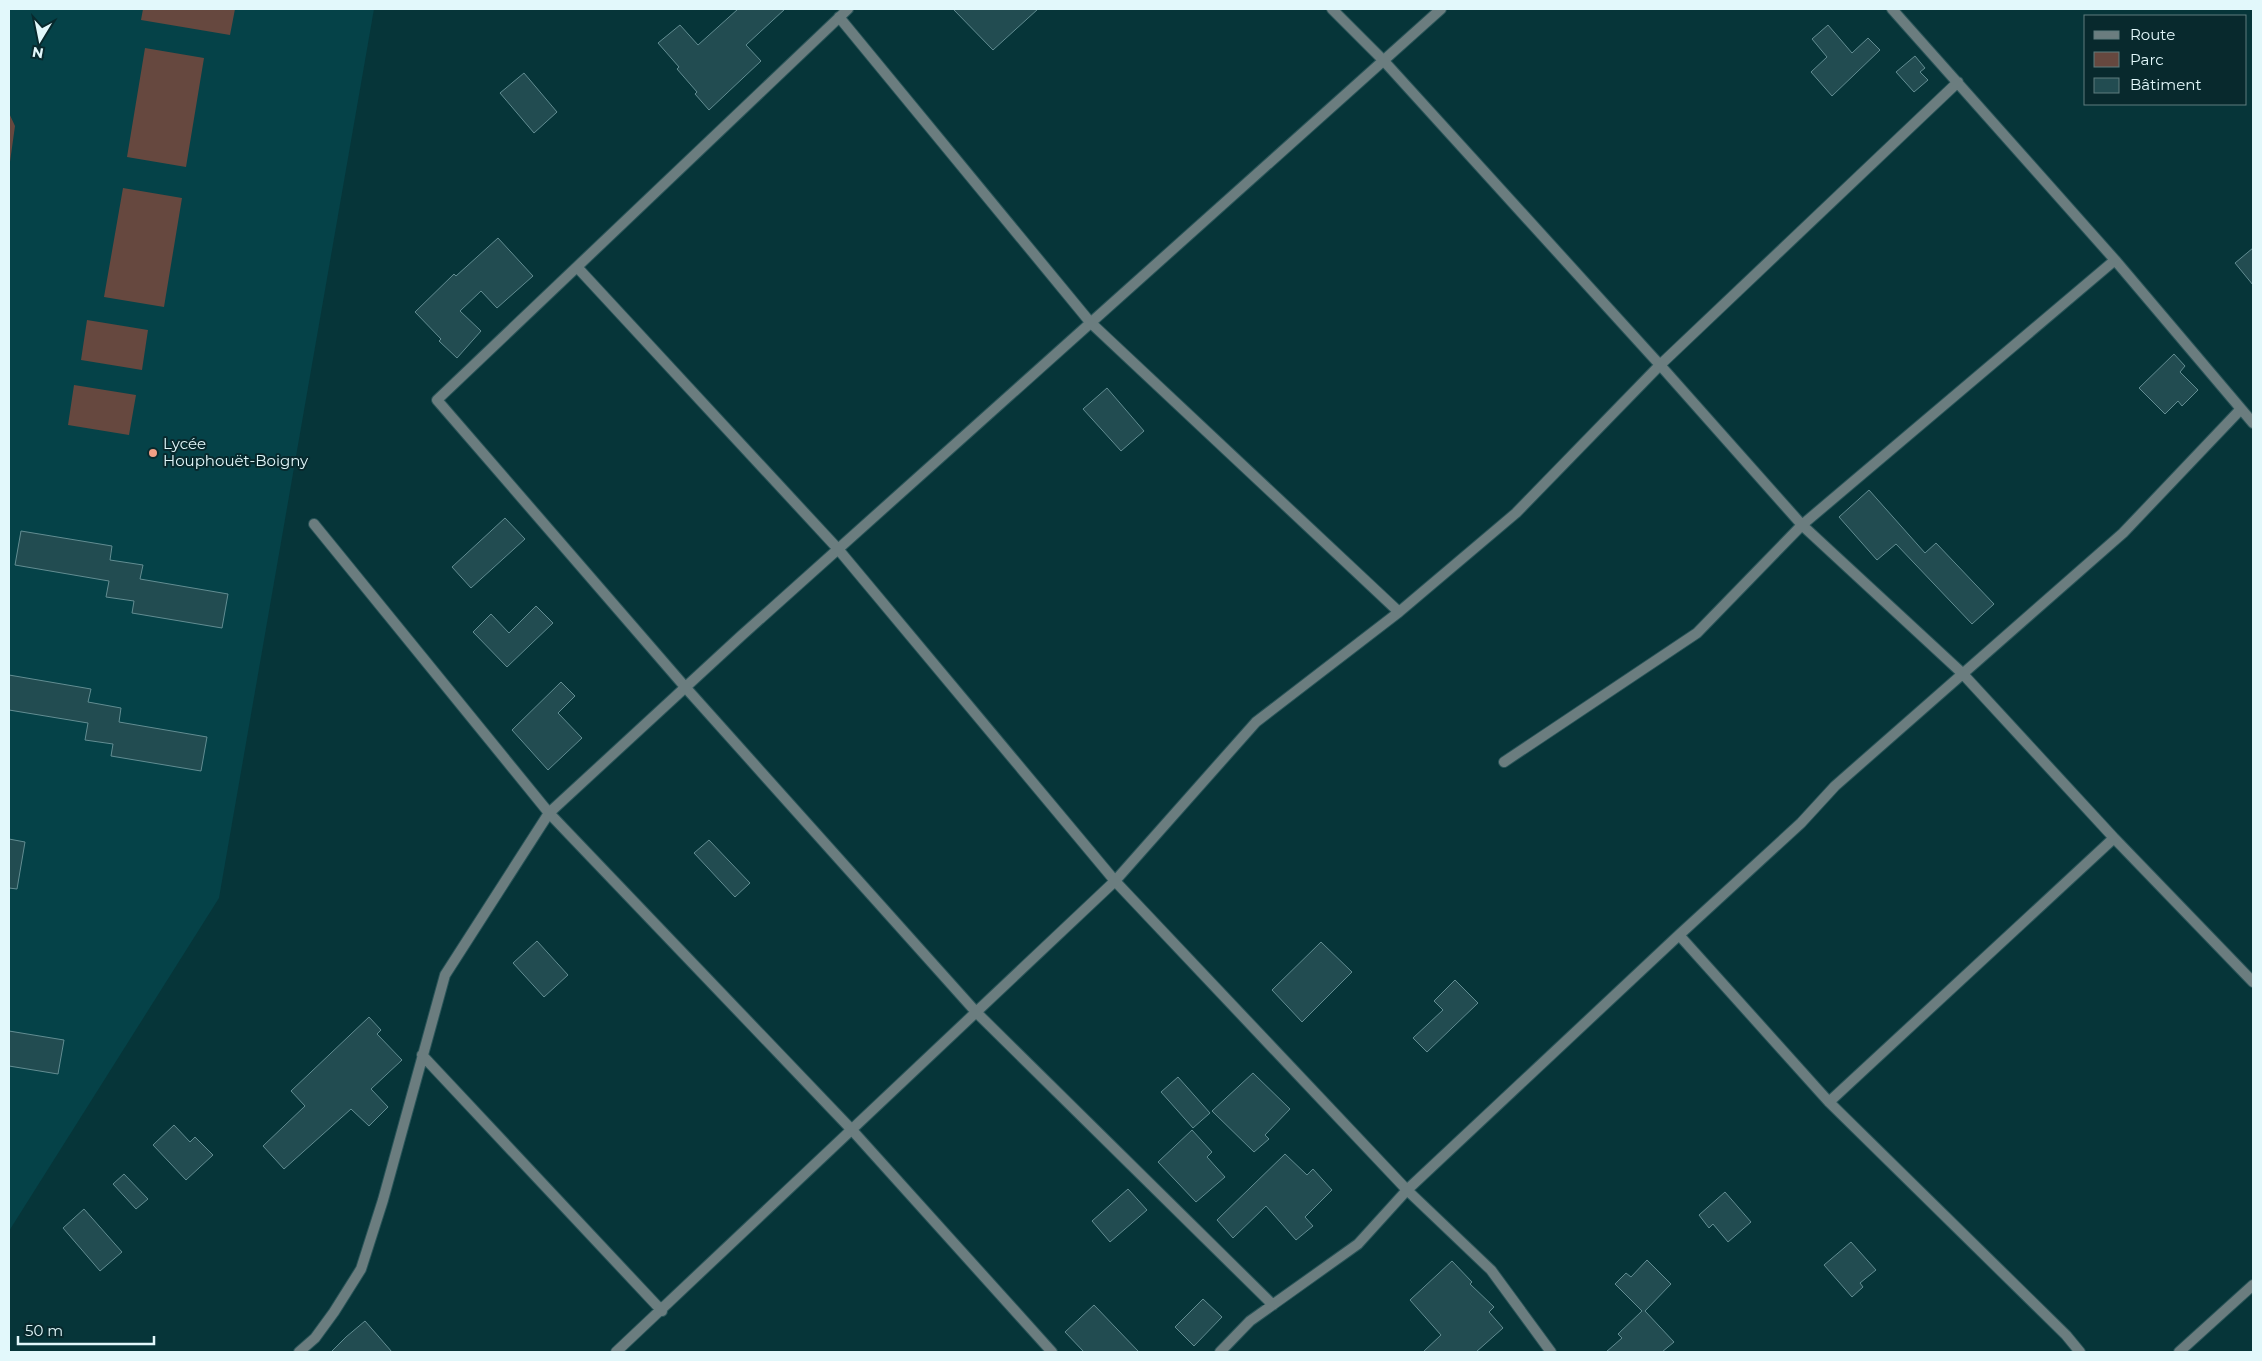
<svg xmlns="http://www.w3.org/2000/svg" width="2262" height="1361" viewBox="0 0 2262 1361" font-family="Montserrat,sans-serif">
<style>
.built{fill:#054248}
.green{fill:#66483f}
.building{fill:#224c51;stroke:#628d92}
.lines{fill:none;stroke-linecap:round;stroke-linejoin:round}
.street-casing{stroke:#295458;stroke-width:12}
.street{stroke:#6b7d7f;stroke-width:10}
.poi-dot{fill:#f39f85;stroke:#08292d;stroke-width:2}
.labels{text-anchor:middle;stroke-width:4;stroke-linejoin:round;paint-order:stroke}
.poi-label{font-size:15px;fill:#e2f8fb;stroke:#08292d;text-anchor:start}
</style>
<rect width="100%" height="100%" fill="#063539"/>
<path class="built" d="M9,9H374L219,898L9,1231Z"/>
<path class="green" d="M143,9H235L230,35L141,20Z
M145,48L204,58L186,167L127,157Z
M9,113L15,126L9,169Z
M123,188L182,198L164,307L104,297Z
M87,320L148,330L142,370L81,360Z
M74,385L136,395L129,435L68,425Z"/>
<path class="building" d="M738,9H785L746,45L761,61L709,110L695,94L697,92L677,69L679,67L658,43L680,25L698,45Z
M953,9H1038L993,50Z
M1828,25L1852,53L1868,38L1880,50L1832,96L1811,72L1827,57L1812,39Z
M1915,56L1925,68L1920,72L1928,80L1914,92L1896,72Z
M524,73L557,112L534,133L500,93Z
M498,238L533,276L497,308L481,291L460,311L481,331L457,358L439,341L441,339L415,312L454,274L456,276Z
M2253,248V285L2235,263Z
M2174,354L2185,366L2180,372L2198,390L2182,406L2178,401L2165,414L2139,388Z
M1107,388L1144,431L1121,451L1083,409Z
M1869,490L1925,553L1936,543L1994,604L1972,624L1896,544L1877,560L1839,517Z
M505,518L525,539L471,588L452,567Z
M21,531L112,546L110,560L143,565L140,579L228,594L222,628L132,613L134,601L106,597L109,581L15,565Z
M536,606L553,623L507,667L473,632L491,614L509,633Z
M9,675L91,689L88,702L121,708L119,722L207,737L201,771L111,756L113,744L85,740L88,723L9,710Z
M561,682L575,696L558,713L582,738L548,770L512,730Z
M9,839L25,842L17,889L9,888Z
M709,840L750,883L735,897L694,853Z
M537,941L568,975L544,997L513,963Z
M1321,942L1352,972L1302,1022L1272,990Z
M1455,980L1478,1003L1427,1052L1413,1038L1443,1010L1434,1001Z
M369,1017L381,1030L377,1034L402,1060L371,1089L388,1107L369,1126L351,1109L284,1169L263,1146L305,1106L291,1091Z
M9,1031L64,1040L58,1074L9,1066Z
M1253,1073L1290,1109L1265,1135L1269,1139L1254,1152L1212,1111Z
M1178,1077L1210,1113L1193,1128L1161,1092Z
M174,1125L190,1142L195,1137L213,1155L186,1180L153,1145Z
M1192,1130L1212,1152L1207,1157L1225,1177L1196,1202L1158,1162Z
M1285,1154L1307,1175L1313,1169L1332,1190L1305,1217L1313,1226L1296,1240L1266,1206L1233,1238L1217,1220Z
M124,1174L148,1199L136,1209L113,1184Z
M1128,1189L1147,1210L1110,1242L1092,1221Z
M1725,1192L1751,1222L1728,1242L1713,1224L1709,1228L1699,1215Z
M84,1209L122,1252L100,1271L63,1228Z
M1851,1242L1876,1270L1860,1283L1863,1287L1852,1297L1824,1265Z
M1647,1260L1671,1284L1645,1311L1674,1342L1662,1352H1606L1622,1338L1618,1334L1642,1311L1615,1284L1626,1273L1631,1277Z
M1452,1261L1472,1282L1470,1284L1494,1307L1489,1312L1503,1328L1476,1352H1423L1441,1335L1410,1300Z
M1203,1299L1222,1317L1194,1346L1175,1327Z
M1094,1305L1139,1352H1084L1065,1332Z
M365,1321L392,1352H331L346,1337Z"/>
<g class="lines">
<g class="street-casing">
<path id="street" d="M848,9L437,400L686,688L976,1012L1273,1305
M1332,9L1383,60L1660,365L1802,525L1962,673L2114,838L2253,982
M1892,9L2115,260L2253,423
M839,17L1090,322L1399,612
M577,267L838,549L1115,881L1407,1190L1491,1270L1551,1352
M314,524L549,813L852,1130L1052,1352
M1504,762L1697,633L1802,525L2115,260
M1679,935L1829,1102L2066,1335L2080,1352
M422,1055L662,1311
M1829,1102L2114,838
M299,1352L315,1338L334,1312L361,1269L383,1200L445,975L549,813L741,636L1441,9
M616,1352L1115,881L1256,722L1399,612L1516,513L1660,365L1958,82
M1220,1352L1250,1321L1358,1244L1407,1190L1679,935L1801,823L1835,786L2123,533L2240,410
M2179,1352L2253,1285"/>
</g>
<use href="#street" class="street"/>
</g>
<circle class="poi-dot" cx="153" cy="453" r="5"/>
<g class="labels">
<g class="poi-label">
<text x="163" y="449">Lycée<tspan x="163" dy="17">Houphouët-Boigny</tspan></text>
</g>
</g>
<rect width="2262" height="1361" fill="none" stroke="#e2f8fb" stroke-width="20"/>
<rect x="2084" y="15" width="162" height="90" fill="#08292d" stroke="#5f7c7f"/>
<rect x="2094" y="31" width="25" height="8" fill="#6b7d7f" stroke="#5f7c7f"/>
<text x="2130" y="40" font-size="15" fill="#e2f8fb">Route</text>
<rect x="2094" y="52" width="25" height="15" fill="#66483f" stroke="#5f7c7f"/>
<text x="2130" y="65" font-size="15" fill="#e2f8fb">Parc</text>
<rect x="2094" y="78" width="25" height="15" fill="#224c51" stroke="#5f7c7f"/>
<text x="2130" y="90" font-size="15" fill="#e2f8fb">Bâtiment</text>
<g transform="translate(40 40) rotate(190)" stroke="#08292d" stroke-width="4" paint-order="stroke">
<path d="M0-4L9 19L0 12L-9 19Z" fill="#e2f8fb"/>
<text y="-8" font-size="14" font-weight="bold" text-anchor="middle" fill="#e2f8fb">N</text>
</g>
<path d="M18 1336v8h136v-8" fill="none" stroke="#e2f8fb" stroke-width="2.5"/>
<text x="25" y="1336" font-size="15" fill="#e2f8fb" stroke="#08292d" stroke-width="4" paint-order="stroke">50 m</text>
</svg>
